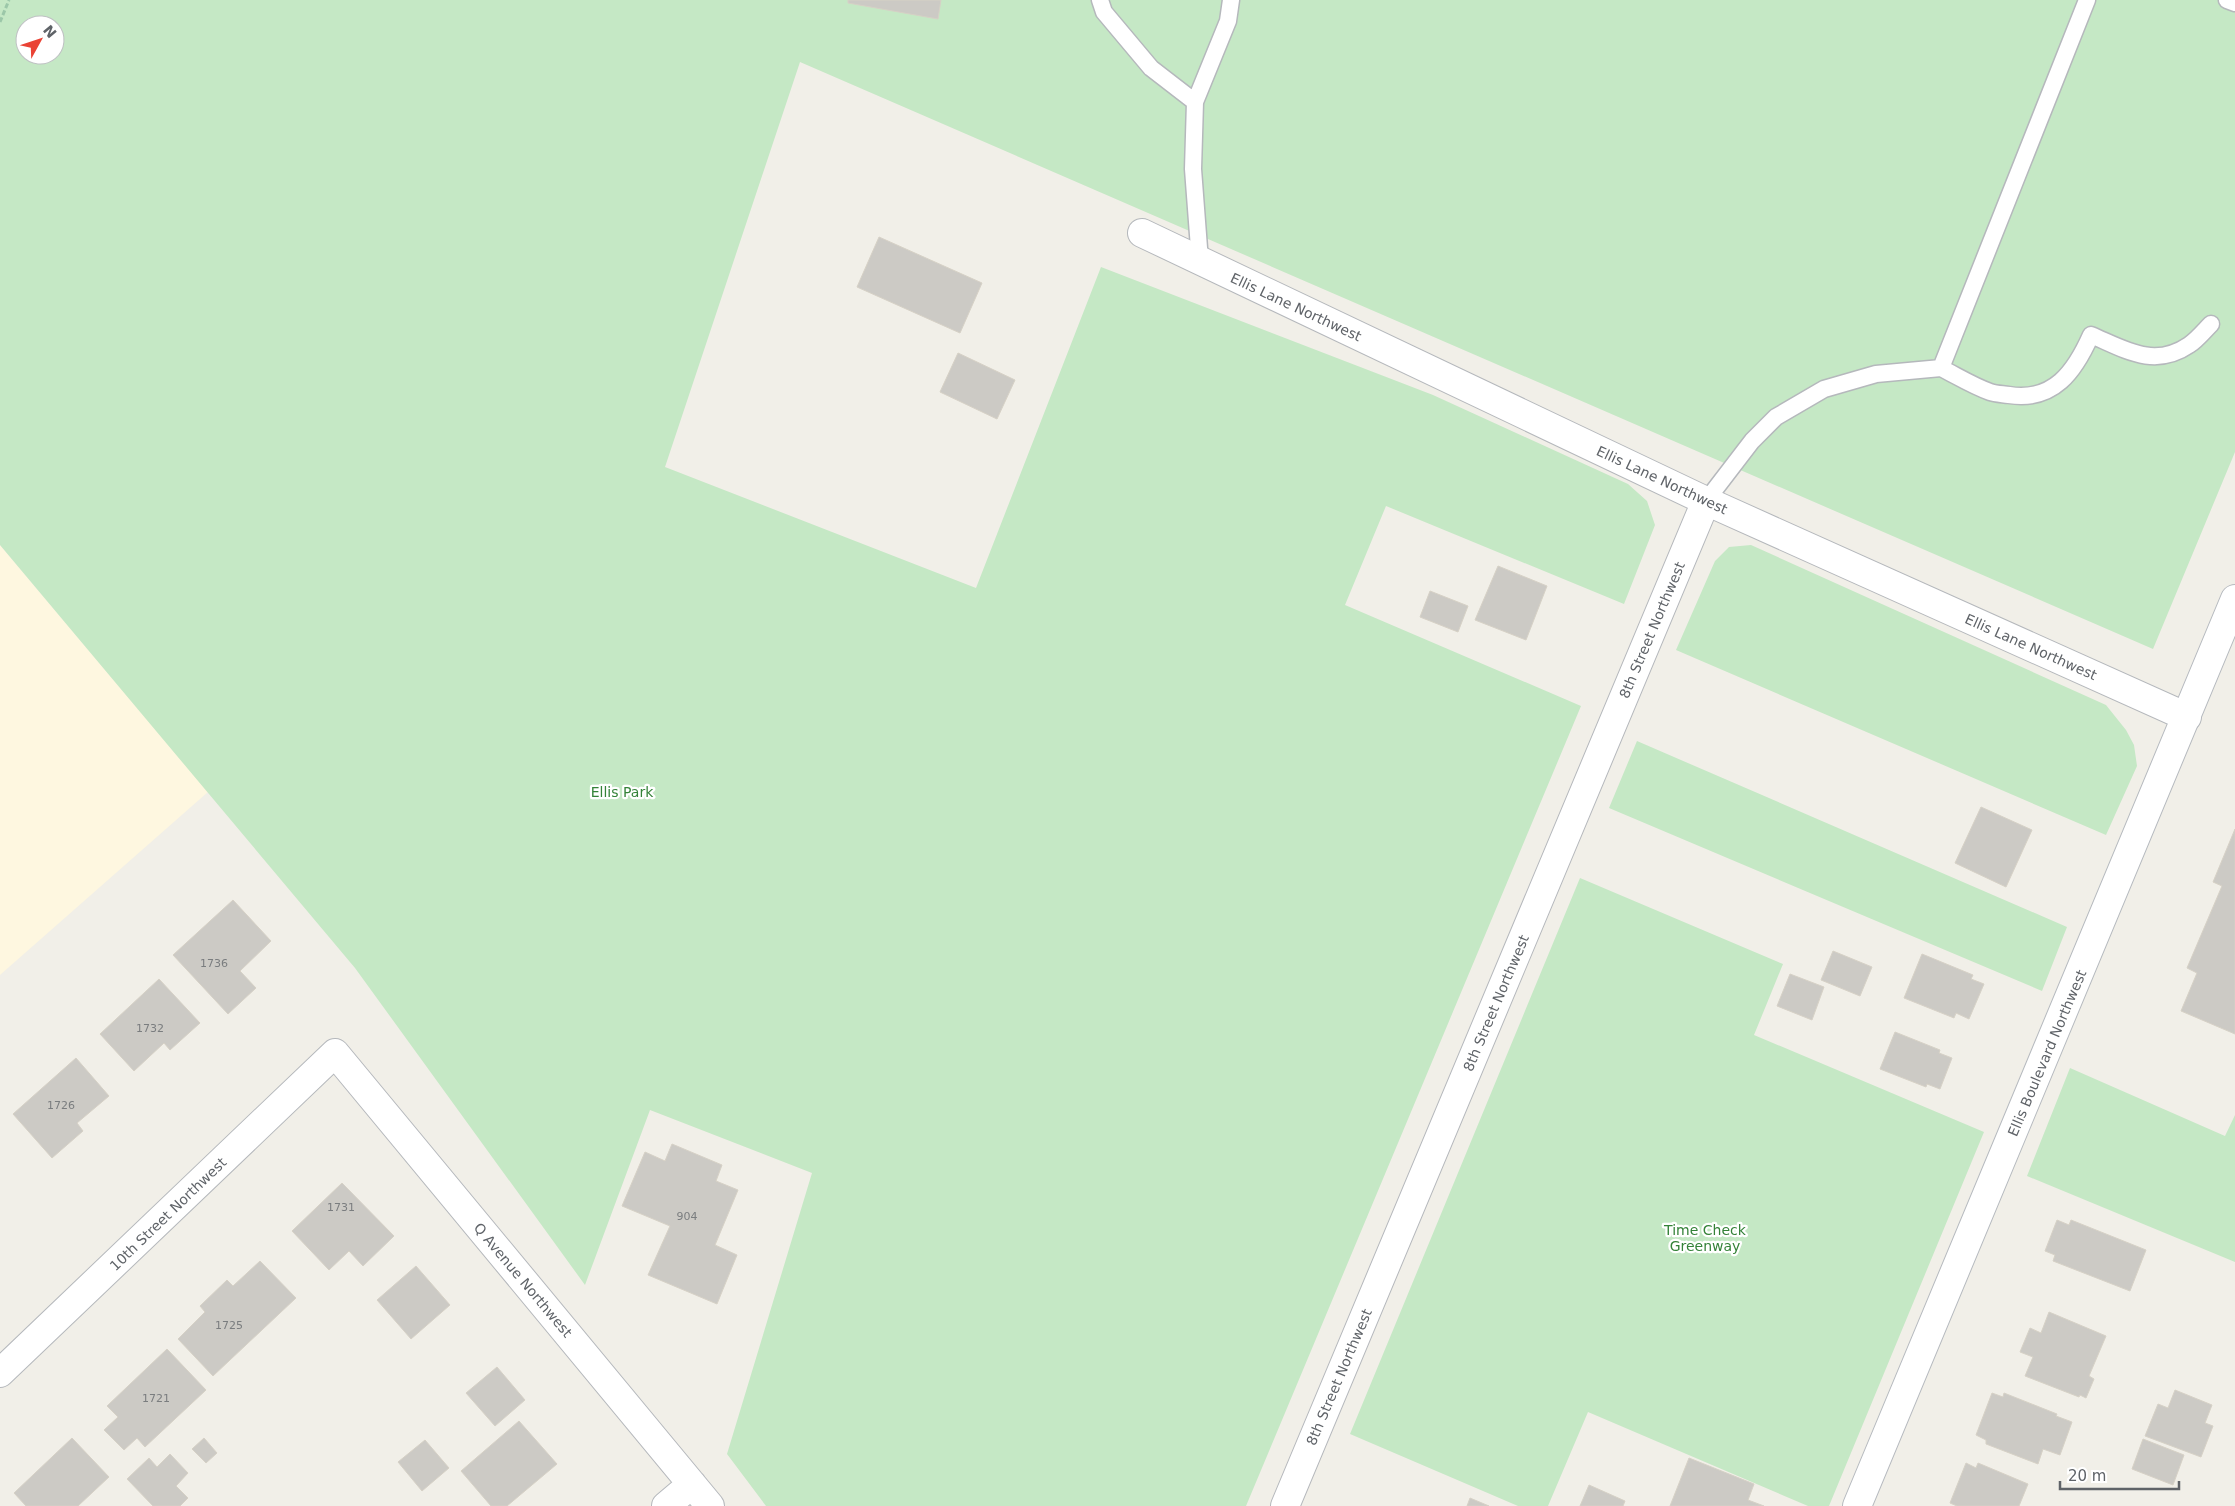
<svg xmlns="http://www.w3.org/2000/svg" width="2235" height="1506" viewBox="0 0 2235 1506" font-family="'DejaVu Sans',sans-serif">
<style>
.commercial{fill:#fef7e0}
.green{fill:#c5e8c5;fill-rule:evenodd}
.building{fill:#cccac5;stroke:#d6d1c6}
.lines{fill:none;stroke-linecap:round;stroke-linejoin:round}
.lane-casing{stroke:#b5b8bc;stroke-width:19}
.street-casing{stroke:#b5b8bc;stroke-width:30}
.secondary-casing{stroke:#b6babf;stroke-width:30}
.path{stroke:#9cc7a9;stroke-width:3;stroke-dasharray:5 2.5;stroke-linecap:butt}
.lane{stroke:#fff;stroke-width:16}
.street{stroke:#fff;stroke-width:28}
.secondary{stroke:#fff;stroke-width:28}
.labels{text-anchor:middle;stroke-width:4.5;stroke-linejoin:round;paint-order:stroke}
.number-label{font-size:11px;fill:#7a7d7f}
.street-label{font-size:14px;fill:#5f6368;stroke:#fff}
.park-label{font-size:14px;fill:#348238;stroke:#fff}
</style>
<rect width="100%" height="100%" fill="#f1efe8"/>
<path class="commercial" d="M0,545L208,792L0,975Z"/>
<path class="green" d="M0,0H2235V452L2153,649L800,62L665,467L976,588L1101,267L1433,395L1628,484L1647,501L1655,525L1624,604L1386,506L1345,605L1581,706L1246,1506H766L727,1454L812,1173L650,1110L585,1285L355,968L0,545ZM25,25H55V55H25Z
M1751,545L2106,705L2126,730L2134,745L2137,766L2106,835L1676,650L1715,561L1729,547Z
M1637,741L2067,927L2042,991L1609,808Z
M1580,878L1783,964L1754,1035L1984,1132L1829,1506H1808L1588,1412L1548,1506H1518L1350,1434Z
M2070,1068L2225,1136L2235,1115V1262L2027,1176Z"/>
<path class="building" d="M848,0H941L938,19L848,3Z
M879,237L982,283L960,333L857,287Z
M958,353L1015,380L997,419L940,392Z
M1498,566L1547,586L1526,640L1475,620Z
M1430,591L1468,606L1458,632L1420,617Z
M1981,807L2032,830L2006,887L1955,863Z
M2235,829V1034L2181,1011L2197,973L2187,968L2222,886L2213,882Z
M233,900L271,941L240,971L256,988L228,1014L173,955Z
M1833,951L1872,967L1860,996L1821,980Z
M1922,954L1973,975L1971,979L1984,984L1969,1019L1956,1013L1954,1018L1904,998Z
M1790,974L1824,987L1812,1020L1777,1006Z
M159,979L200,1023L170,1050L164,1043L134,1071L100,1034Z
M1895,1032L1940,1050L1939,1053L1952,1058L1940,1089L1927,1084L1926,1087L1880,1069Z
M76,1058L109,1096L77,1123L83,1131L52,1158L13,1114Z
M672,1144L722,1165L716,1181L738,1190L715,1245L737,1255L717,1304L648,1275L670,1226L622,1206L645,1152L665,1161Z
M342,1183L394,1236L363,1266L349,1251L329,1270L292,1231Z
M2057,1220L2069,1225L2071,1220L2146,1250L2130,1291L2053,1261L2055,1255L2045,1251Z
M260,1261L296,1298L213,1376L178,1339L205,1312L200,1306L227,1280L233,1286Z
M416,1266L450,1305L411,1339L377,1300Z
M2049,1312L2106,1336L2089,1376L2094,1379L2086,1398L2080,1395L2079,1397L2025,1376L2033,1357L2020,1352L2030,1328L2041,1333Z
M167,1349L206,1390L145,1447L137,1438L124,1450L104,1430L118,1417L107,1406Z
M497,1367L525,1400L495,1426L466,1393Z
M2175,1390L2212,1405L2205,1423L2213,1426L2201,1457L2145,1436L2158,1404L2168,1408Z
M1992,1393L2003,1397L2004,1393L2057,1414L2056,1416L2072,1422L2060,1455L2043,1449L2038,1464L1986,1444V1440L1976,1435Z
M519,1421L557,1464L507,1506H491L461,1471Z
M72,1438L109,1477L78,1506H26L14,1493Z
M204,1438L217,1453L206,1463L192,1449Z
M2143,1439L2184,1455L2173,1485L2132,1469Z
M425,1440L449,1468L422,1491L398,1462Z
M170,1454L188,1473L176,1486L188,1498L180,1506H153L127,1479L149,1458L157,1467Z
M1689,1458L1754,1484L1748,1500L1764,1506H1670Z
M1966,1463L1976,1468L1978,1463L2028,1484L2019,1506H1957L1950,1503Z
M1589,1485L1625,1501L1623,1506H1580Z
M1470,1498L1489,1506H1467Z"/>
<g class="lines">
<g class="lane-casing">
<path id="lane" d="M1100,0L1104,12L1151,68L1195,102
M2227,0L2235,3
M1200,261L1193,169L1195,102L1228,21L1231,0
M1941,368C1957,376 1973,386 1990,392C1996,394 2003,394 2009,395C2054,402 2075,371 2091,335C2124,349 2154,369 2189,345C2197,340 2204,331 2211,324
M1706,501L1752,441L1776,417L1824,389L1876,374L1941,368L2087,0"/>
</g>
<g class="street-casing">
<path id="street" d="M1142,233L1706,501L2187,717
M0,1373L335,1053L710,1506
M666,1506L692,1484
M1285,1506L1706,501"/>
</g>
<g class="secondary-casing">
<path id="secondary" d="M1857,1506L2235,599"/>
</g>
<path class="path" d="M0,22L9,0"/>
<use href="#lane" class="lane"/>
<use href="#street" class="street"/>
<use href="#secondary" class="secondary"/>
</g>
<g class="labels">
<g class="number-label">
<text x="214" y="967">1736</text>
<text x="150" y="1032">1732</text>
<text x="61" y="1109">1726</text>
<text x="341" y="1211">1731</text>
<text x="687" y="1220">904</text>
<text x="229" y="1329">1725</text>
<text x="156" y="1402">1721</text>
</g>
<g class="street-label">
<text transform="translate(1296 307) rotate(25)" y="5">Ellis Lane Northwest</text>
<text transform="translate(1662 480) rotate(25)" y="5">Ellis Lane Northwest</text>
<text transform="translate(1652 630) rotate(-67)" y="5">8th Street Northwest</text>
<text transform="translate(2031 647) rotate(24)" y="5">Ellis Lane Northwest</text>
<text transform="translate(1496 1003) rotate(-67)" y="5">8th Street Northwest</text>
<text transform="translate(2047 1053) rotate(-67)" y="5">Ellis Boulevard Northwest</text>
<text transform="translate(168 1214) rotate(-44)" y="5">10th Street Northwest</text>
<text transform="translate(523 1280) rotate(50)" y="5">Q Avenue Northwest</text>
<text transform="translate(1339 1377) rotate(-67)" y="5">8th Street Northwest</text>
</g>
<g class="park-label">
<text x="622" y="797">Ellis Park</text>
<text x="1705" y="1235">Time Check<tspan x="1705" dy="16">Greenway</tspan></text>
</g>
</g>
<g transform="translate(40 40) rotate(50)"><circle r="24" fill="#ffffff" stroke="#bfc1c3"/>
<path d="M0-4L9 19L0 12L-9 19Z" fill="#ea4335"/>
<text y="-8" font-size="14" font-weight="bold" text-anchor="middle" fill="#5f6368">N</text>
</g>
<path d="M2060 1481v8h119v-8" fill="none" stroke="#5f6368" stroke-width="2.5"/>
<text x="2068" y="1481" font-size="15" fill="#5f6368" stroke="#ffffff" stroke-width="4" paint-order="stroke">20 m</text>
</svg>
